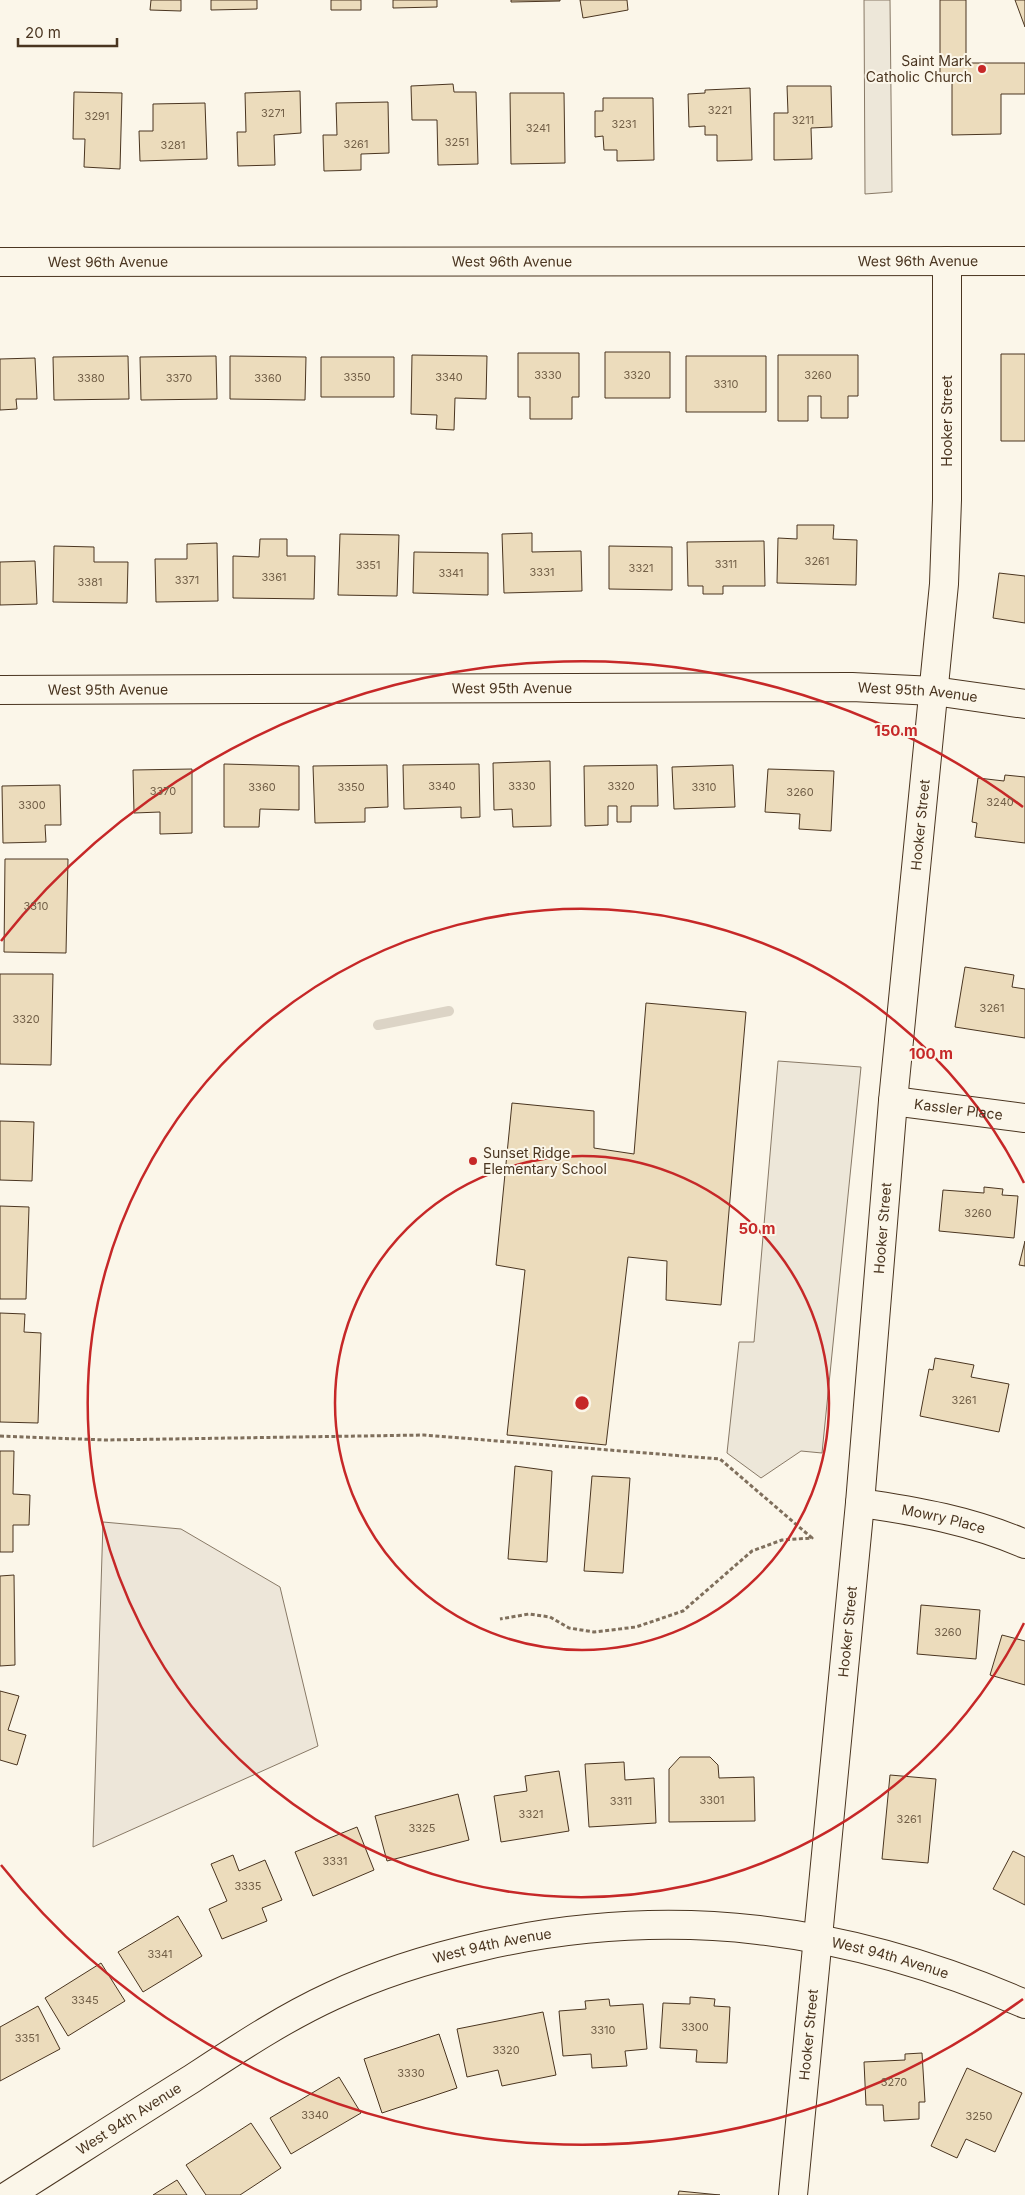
<svg xmlns="http://www.w3.org/2000/svg" width="1025" height="2195" viewBox="0 0 1025 2195" font-family="Inter,sans-serif">
<style>
.green{fill:#ede6d9;stroke:#887966}
.parking{fill:#ede7d9;stroke:#887966}
.lines{fill:none;stroke-linecap:round;stroke-linejoin:round}
.stream{stroke:#dcd4c6;stroke-width:10}
.building{fill:#ecdcbc;stroke:#4a3520}
.street-casing{stroke:#4a3520;stroke-width:30}
.secondary-casing{stroke:#4a3520;stroke-width:30}
.path{stroke:#7f6f5c;stroke-width:3;stroke-dasharray:4 2.5;stroke-linecap:butt}
.street{stroke:#fbf6e9;stroke-width:28}
.secondary{stroke:#fbf6e9;stroke-width:28}
.ring{fill:none;stroke:#c62828;stroke-width:2.5}
.poi-dot{fill:#c62828;stroke:#fbf6e9;stroke-width:2}
.labels{text-anchor:middle;stroke-width:4;stroke-linejoin:round;paint-order:stroke}
.number-label{font-size:11px;fill:#725f47}
.poi-label{font-size:14px;fill:#4a3520;stroke:#fbf6e9;text-anchor:end}
.street-label{font-size:14px;fill:#4a3520;stroke:#fbf6e9}
.centre{fill:#c62828;stroke:#fbf6e9;stroke-width:2.5}
.ring-label{font-size:15px;text-anchor:middle;font-weight:bold;fill:#c62828;stroke:#fbf6e9;stroke-width:4;stroke-linejoin:round;paint-order:stroke}
</style>
<rect width="100%" height="100%" fill="#fbf6e9"/>
<path class="green" d="M103,1522L181,1529L280,1587L318,1746L93,1847Z"/>
<path class="parking" d="M864,0H890L892,192L865,194Z
M778,1061L861,1067L822,1453L801,1451L761,1478L727,1453L739,1342H754Z"/>
<g class="lines">
<path class="stream" d="M378,1025L449,1011"/>
</g>
<path class="building" d="M151,0H181V11L150,10Z
M211,0H257V9L211,10Z
M331,0H361V10H331Z
M393,0H437V7L393,8Z
M511,0H560V1L511,2Z
M580,0H627L628,10L583,18Z
M940,0H966V63H1025V94H1001V134L952,135V74H940Z
M1015,0H1025V27Z
M453,84L454,92H476L478,164L438,165L437,120H412L411,86Z
M787,86H831L832,127L811,128L812,159L774,160V113H788Z
M750,88L752,160L717,161V135H705V126L689,127L688,94L705,93V90Z
M300,91L301,133L274,135L275,165L238,166L237,132H246L245,93Z
M74,92L122,93L120,169L84,167L85,139H73Z
M510,93H564L565,163L511,164Z
M603,98H653L654,160L617,161V150H604L603,136L595,137V111H603Z
M388,102L389,153L361,154V170L324,171L323,135H337L336,103Z
M205,103L207,159L140,161L139,131H153V104Z
M605,352H670V398H605Z
M518,353H579V397H572V419H530V397H518Z
M1001,354H1025V441H1001Z
M412,355L487,356L486,399L455,398L454,430L436,429L437,415L411,414Z
M778,355H858V396H848V418H821V396H808V421H778Z
M128,356L129,399L54,400L53,357Z
M216,356L217,399L141,400L140,357Z
M230,356L306,357L305,400L230,399Z
M686,356H766V412H686Z
M321,357H394V397H321Z
M35,358L37,399H16L17,409L0,410V359Z
M797,525H834L833,539L857,540L856,585L777,583L778,538L797,539Z
M532,533V552L581,551L582,591L504,593L502,534Z
M340,534L399,535L397,596L338,595Z
M260,539H287V556H315L314,599L233,598V556L259,557Z
M764,541L765,586H723V594H703V586H688L687,542Z
M217,543L218,601L156,602L155,559H187V544Z
M54,546L94,547V562H128L127,603L53,602Z
M609,546L672,547V590L609,589Z
M414,552L488,553V595L413,593Z
M35,561L37,604L0,605V562Z
M999,573L1025,576V623L993,618Z
M550,761L551,826L513,827L512,809L494,810L493,763Z
M224,764L299,766V810L260,809L259,827H224Z
M479,764L480,817L461,818V807L404,809L403,765Z
M387,765L388,807L365,808V822L315,823L313,766Z
M657,765L658,806H631V822H617V806H608V825L585,826L584,766Z
M733,765L735,807L674,809L672,767Z
M192,769V833L160,834V812L134,813L133,770Z
M768,769L834,771L831,831L799,829L800,814L765,812Z
M1005,775L1025,777V843L975,837L977,823L972,822L978,778L1004,781Z
M60,785L61,825H45L46,842L3,843L2,786Z
M5,859H68L66,953L4,952Z
M965,967L1014,975L1012,987L1025,989V1038L955,1027Z
M0,974H53L51,1065L0,1064Z
M646,1003L746,1012L721,1305L666,1300L667,1261L628,1257L606,1445L507,1435L525,1270L496,1265L512,1103L594,1111V1148L634,1154Z
M0,1121L34,1122L32,1181L0,1180Z
M984,1187L1003,1189L1002,1195L1018,1196L1014,1238L939,1231L943,1190L984,1193Z
M0,1206L29,1207L26,1299H0Z
M1025,1241V1266L1019,1265Z
M0,1313L25,1314L24,1332L41,1333L38,1423L0,1422Z
M935,1358L974,1365L971,1377L1009,1384L999,1432L920,1416L929,1369L933,1370Z
M0,1451H14L13,1494L30,1495L29,1525H13V1552H0Z
M515,1466L552,1471L547,1562L508,1559Z
M592,1476L630,1478L623,1573L584,1571Z
M14,1575L15,1665L0,1666V1576Z
M921,1605L980,1610L976,1659L917,1654Z
M1002,1635L1025,1641V1685L990,1675Z
M0,1691L19,1696L8,1730L26,1735L17,1765L0,1760Z
M680,1757H710L718,1765L719,1778L754,1777L755,1821L669,1822V1769Z
M624,1762L625,1780L654,1778L656,1823L589,1827L585,1764Z
M559,1771L569,1831L501,1842L494,1796L527,1791L525,1776Z
M890,1775L936,1779L928,1863L882,1859Z
M458,1794L469,1840L387,1861L375,1816Z
M357,1827L374,1870L313,1896L295,1852Z
M1013,1851L1025,1857V1905L993,1889Z
M233,1855L239,1871L265,1860L282,1900L262,1908L267,1921L222,1939L209,1909L227,1901L211,1864Z
M178,1916L202,1956L143,1992L118,1952Z
M101,1963L125,2001L68,2036L45,1998Z
M690,1997L715,1999L714,2006L730,2007L727,2063L696,2062L697,2050L660,2048L663,2003L690,2004Z
M609,1999L610,2006L643,2004L647,2049L625,2051L627,2066L592,2068L591,2054L563,2056L559,2011L586,2009L585,2001Z
M38,2006L60,2049L0,2081V2027Z
M543,2012L556,2075L502,2086L498,2070L467,2077L457,2029Z
M439,2034L457,2088L382,2113L364,2059Z
M922,2053L925,2102H919V2119L884,2121L883,2105H866L864,2062L905,2060V2054Z
M967,2068L1022,2093L995,2152L966,2139L957,2158L931,2146Z
M339,2077L361,2113L291,2154L270,2118Z
M251,2123L281,2168L240,2195H206L186,2165Z
M177,2180L187,2195H153Z
M679,2191L720,2195H678Z"/>
<g class="lines">
<g class="street-casing">
<g id="street">
<path id="s1" d="M0,690L852,687L934,691L1025,704"/>
<path id="s2" d="M893,1101L1025,1118"/>
<path id="s3" d="M860,1503C917,1511 972,1521 1025,1544"/>
<path id="s4" d="M9,2195C69,2157 129,2118 190,2080C236,2050 282,2019 332,1996C381,1973 430,1958 483,1946C673,1903 847,1927 1025,2004"/>
<path id="s5" d="M793,2195L860,1503L893,1101L944,584L947,500V261"/>
</g>
</g>
<g class="secondary-casing">
<g id="secondary">
<path id="s6" d="M0,262L1025,261"/>
</g>
</g>
<path class="path" d="M0,1436L105,1440L424,1435L720,1459L812,1538L782,1540L752,1551L683,1611L636,1627L594,1632L569,1628L550,1617L529,1614L500,1619"/>
<use href="#street" class="street"/>
<use href="#secondary" class="secondary"/>
</g>
<g class="ring">
<circle cx="582" cy="1403" r="247"/>
<path d="M1024 1623A494 494 0 1 1 1024 1183"/>
<path d="M1023 1999A742 742 0 0 1 1 1865M1 941A742 742 0 0 1 1023 807"/>
</g>
<g class="poi-dot">
<circle cx="982" cy="69" r="5"/>
<circle cx="473" cy="1161" r="5"/>
</g>
<g class="labels">
<g class="number-label">
<text x="720" y="114">3221</text>
<text x="273" y="117">3271</text>
<text x="97" y="120">3291</text>
<text x="803" y="124">3211</text>
<text x="624" y="128">3231</text>
<text x="538" y="132">3241</text>
<text x="457" y="146">3251</text>
<text x="356" y="148">3261</text>
<text x="173" y="149">3281</text>
<text x="548" y="379">3330</text>
<text x="637" y="379">3320</text>
<text x="818" y="379">3260</text>
<text x="357" y="381">3350</text>
<text x="449" y="381">3340</text>
<text x="91" y="382">3380</text>
<text x="179" y="382">3370</text>
<text x="268" y="382">3360</text>
<text x="726" y="388">3310</text>
<text x="817" y="565">3261</text>
<text x="726" y="568">3311</text>
<text x="368" y="569">3351</text>
<text x="641" y="572">3321</text>
<text x="542" y="576">3331</text>
<text x="451" y="577">3341</text>
<text x="274" y="581">3361</text>
<text x="187" y="584">3371</text>
<text x="90" y="586">3381</text>
<text x="442" y="790">3340</text>
<text x="522" y="790">3330</text>
<text x="621" y="790">3320</text>
<text x="262" y="791">3360</text>
<text x="351" y="791">3350</text>
<text x="704" y="791">3310</text>
<text x="163" y="795">3370</text>
<text x="800" y="796">3260</text>
<text x="1000" y="806">3240</text>
<text x="32" y="809">3300</text>
<text x="36" y="910">3310</text>
<text x="992" y="1012">3261</text>
<text x="26" y="1023">3320</text>
<text x="978" y="1217">3260</text>
<text x="964" y="1404">3261</text>
<text x="948" y="1636">3260</text>
<text x="712" y="1804">3301</text>
<text x="621" y="1805">3311</text>
<text x="531" y="1818">3321</text>
<text x="909" y="1823">3261</text>
<text x="422" y="1832">3325</text>
<text x="335" y="1865">3331</text>
<text x="248" y="1890">3335</text>
<text x="160" y="1958">3341</text>
<text x="85" y="2004">3345</text>
<text x="695" y="2031">3300</text>
<text x="603" y="2034">3310</text>
<text x="27" y="2042">3351</text>
<text x="506" y="2054">3320</text>
<text x="411" y="2077">3330</text>
<text x="894" y="2086">3270</text>
<text x="315" y="2119">3340</text>
<text x="979" y="2120">3250</text>
</g>
<g class="poi-label">
<text x="972" y="66">Saint Mark<tspan x="972" dy="16">Catholic Church</tspan></text>
<text x="483" y="1158" text-anchor="start">Sunset Ridge<tspan x="483" dy="16">Elementary School</tspan></text>
</g>
<g class="street-label">
<text dy="5" stroke="none"><textPath href="#s6" startOffset="512">West 96th Avenue</textPath></text>
<text dy="5" stroke="none"><textPath href="#s6" startOffset="918">West 96th Avenue</textPath></text>
<text dy="5" stroke="none"><textPath href="#s6" startOffset="108">West 96th Avenue</textPath></text>
<text transform="translate(947 421) rotate(-90)" y="5">Hooker Street</text>
<text dy="5" stroke="none"><textPath href="#s1" startOffset="512">West 95th Avenue</textPath></text>
<text dy="5" stroke="none"><textPath href="#s1" startOffset="108">West 95th Avenue</textPath></text>
<text dy="5" stroke="none"><textPath href="#s1" startOffset="918">West 95th Avenue</textPath></text>
<text dy="5" stroke="none"><textPath href="#s5" startOffset="1376">Hooker Street</textPath></text>
<text dy="5" stroke="none"><textPath href="#s2" startOffset="66">Kassler Place</textPath></text>
<text dy="5" stroke="none"><textPath href="#s5" startOffset="971">Hooker Street</textPath></text>
<text dy="5" stroke="none"><textPath href="#s3" startOffset="85">Mowry Place</textPath></text>
<text dy="5" stroke="none"><textPath href="#s5" startOffset="566">Hooker Street</textPath></text>
<text dy="5" stroke="none"><textPath href="#s4" startOffset="548">West 94th Avenue</textPath></text>
<text dy="5" stroke="none"><textPath href="#s4" startOffset="951">West 94th Avenue</textPath></text>
<text dy="5" stroke="none"><textPath href="#s5" startOffset="161">Hooker Street</textPath></text>
<text dy="5" stroke="none"><textPath href="#s4" startOffset="142">West 94th Avenue</textPath></text>
</g>
</g>
<circle cx="582" cy="1403" r="8" class="centre"/>
<g class="ring-label">
<text x="896" y="736">150 m</text>
<text x="931" y="1059">100 m</text>
<text x="757" y="1234">50 m</text>
</g>
<path d="M18 38v8h99v-8" fill="none" stroke="#4a3520" stroke-width="2.5"/>
<text x="25" y="38" font-size="15" fill="#4a3520" stroke="#fbf6e9" stroke-width="4" paint-order="stroke">20 m</text>
</svg>
